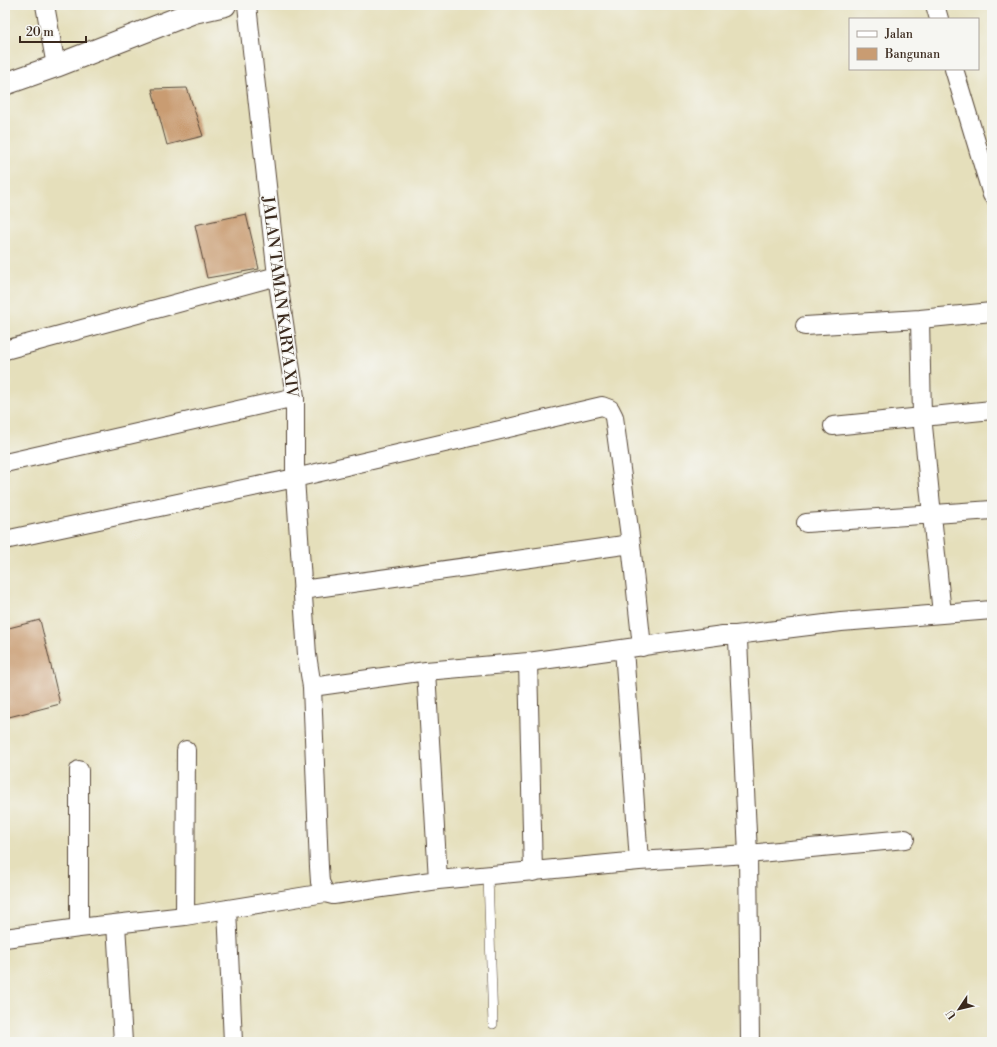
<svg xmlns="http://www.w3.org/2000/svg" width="997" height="1047" viewBox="0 0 997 1047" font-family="'Libre Bodoni',serif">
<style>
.building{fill:#c99c72}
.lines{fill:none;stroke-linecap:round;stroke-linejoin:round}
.service-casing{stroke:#544536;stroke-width:10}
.minor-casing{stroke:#544536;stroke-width:20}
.tertiary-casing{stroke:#544536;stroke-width:24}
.service{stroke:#fff;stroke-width:9}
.minor{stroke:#fff;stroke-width:18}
.tertiary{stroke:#fff;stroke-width:22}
.labels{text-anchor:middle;stroke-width:3;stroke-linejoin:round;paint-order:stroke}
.street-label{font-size:16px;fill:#3b2a1e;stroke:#f6f6f2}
</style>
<rect width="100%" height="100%" fill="#f6f6f2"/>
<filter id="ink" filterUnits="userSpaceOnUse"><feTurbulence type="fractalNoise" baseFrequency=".025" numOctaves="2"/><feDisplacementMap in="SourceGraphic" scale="8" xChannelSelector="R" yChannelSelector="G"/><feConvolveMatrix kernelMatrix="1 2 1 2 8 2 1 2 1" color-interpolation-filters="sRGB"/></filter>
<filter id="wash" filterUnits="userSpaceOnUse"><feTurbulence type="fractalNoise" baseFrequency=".012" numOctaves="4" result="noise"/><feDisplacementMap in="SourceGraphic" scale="16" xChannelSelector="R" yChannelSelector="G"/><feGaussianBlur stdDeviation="0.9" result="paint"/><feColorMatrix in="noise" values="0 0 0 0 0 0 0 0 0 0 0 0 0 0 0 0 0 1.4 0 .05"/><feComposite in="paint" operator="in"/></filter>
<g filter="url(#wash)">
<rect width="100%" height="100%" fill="#e5dfbb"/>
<g id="blocks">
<path class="building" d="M187,88L203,136L167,145L152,89Z
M246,214L259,269L207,278L195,225Z
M40,620L60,704L5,718V629Z"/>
</g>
</g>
<g filter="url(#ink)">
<use href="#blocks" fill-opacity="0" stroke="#544536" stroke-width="1"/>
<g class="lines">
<g class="service-casing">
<path id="service" d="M488,876L493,1024"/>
</g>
<g class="minor-casing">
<path id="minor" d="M45,5L56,66
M247,5L277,276L295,397V478L307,655L312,687L426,671
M935,5L939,19
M954,69L992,195
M920,319L922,416L942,614
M805,326L920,319L992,312
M5,350L277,276
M833,426L992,410
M5,463L295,397
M806,523L992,510
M5,540L295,478L602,406L610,409L614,417L631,544L642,647
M302,590L631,544
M736,635L841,622L992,610
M624,649L639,861
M528,662L533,872
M312,687L319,867L320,882L325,893L333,895L438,880
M79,770V928
M227,909L233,1042
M185,916L186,750
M116,924L123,1042
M5,938L79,928L185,916L325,893
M750,1042L748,854L738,640L736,635H723L528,662L426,671L438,880L639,861L748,854L905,839"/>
</g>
<g class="tertiary-casing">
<path id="tertiary" d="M5,84L56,66L194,12L225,5"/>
</g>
<use href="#service" class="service"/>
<use href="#minor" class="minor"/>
<use href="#tertiary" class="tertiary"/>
</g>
</g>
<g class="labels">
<g class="street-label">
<text transform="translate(281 297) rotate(83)" y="6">JALAN TAMAN KARYA XIV</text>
</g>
</g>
<rect width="997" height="1047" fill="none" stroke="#f6f6f2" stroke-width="20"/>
<rect x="849" y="18" width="130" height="52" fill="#f6f6f2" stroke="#aba49d"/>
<rect x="857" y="31" width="20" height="6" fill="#ffffff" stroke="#aba49d"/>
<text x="885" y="38" font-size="12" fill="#3b2a1e">Jalan</text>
<rect x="857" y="48" width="20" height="12" fill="#c99c72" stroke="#aba49d"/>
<text x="885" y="58" font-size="12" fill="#3b2a1e">Bangunan</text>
<g transform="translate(959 1009) rotate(235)" stroke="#f6f6f2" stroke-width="3" paint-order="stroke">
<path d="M0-3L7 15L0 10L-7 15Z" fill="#3b2a1e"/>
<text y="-6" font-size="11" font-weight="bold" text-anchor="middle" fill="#3b2a1e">U</text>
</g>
<path d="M20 36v6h66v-6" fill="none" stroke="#3b2a1e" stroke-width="2"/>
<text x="26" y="36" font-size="12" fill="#3b2a1e" stroke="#f6f6f2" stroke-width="3" paint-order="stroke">20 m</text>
</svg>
